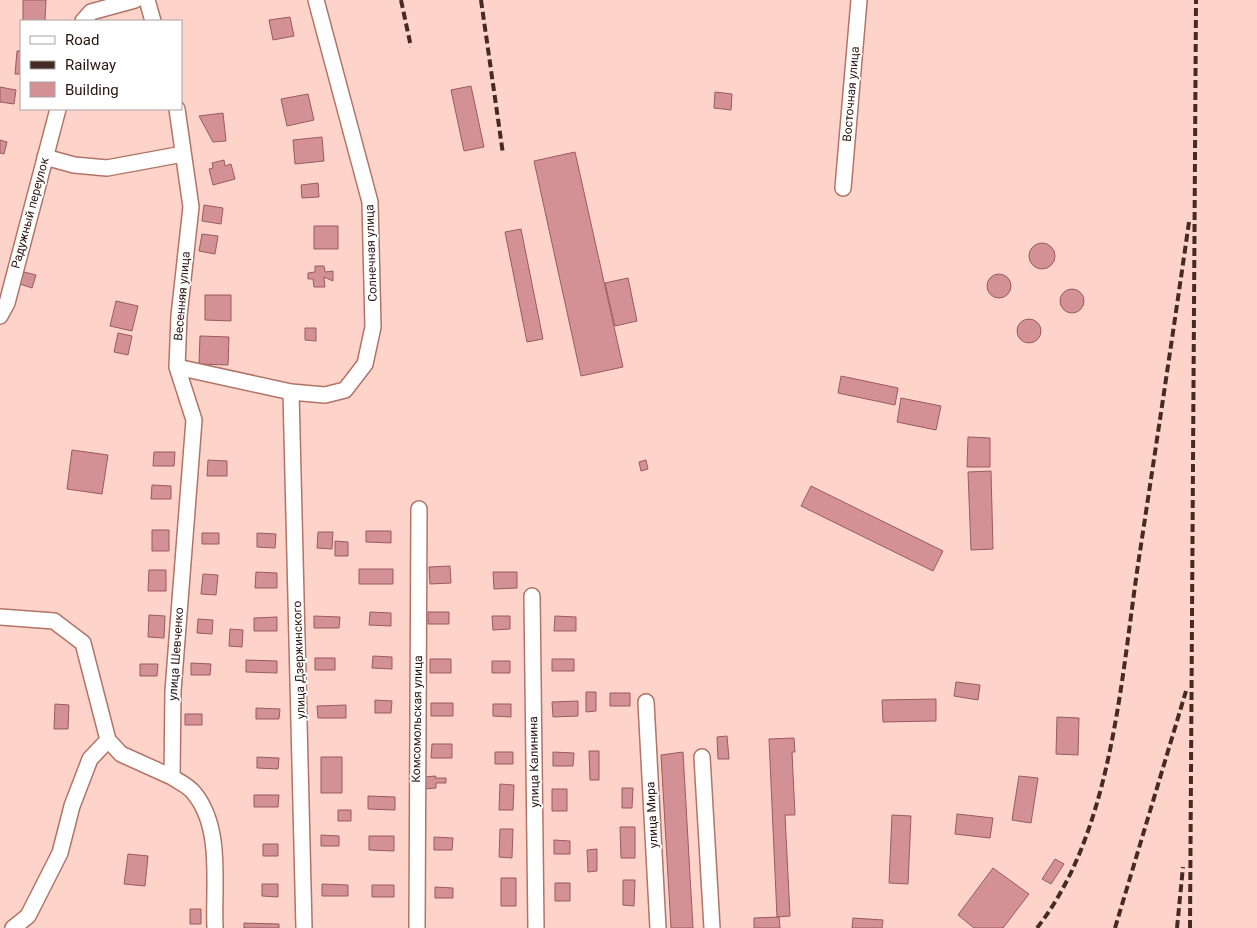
<svg xmlns="http://www.w3.org/2000/svg" width="1257" height="928" viewBox="0 0 1257 928" font-family="Roboto,sans-serif">
<style>
.building{fill:#d39095;stroke:#995b61}
.lines{fill:none;stroke-linecap:round;stroke-linejoin:round}
.minor-casing{stroke:#b27466;stroke-width:18}
.minor{stroke:#fff;stroke-width:15}
.rail{stroke:#452b24;stroke-width:4;stroke-dasharray:8 4;stroke-linecap:butt}
.labels{text-anchor:middle;stroke-width:4;stroke-linejoin:round;paint-order:stroke}
.street-label{font-size:12px;fill:#2c140e;stroke:#fff}
</style>
<rect width="100%" height="100%" fill="#fed4ca"/>
<path class="building" d="M23,0H46L45,21H23Z
M290,17L294,36L273,40L269,20Z
M17,51H21V74H15Z
M471,86L484,147L464,151L451,90Z
M0,87L16,90L14,104L0,102Z
M715,92L732,94L731,110L714,108Z
M308,94L314,120L287,126L281,99Z
M223,113L226,141L213,142L199,116Z
M322,137L324,161L295,164L293,140Z
M0,140L7,142L4,154L0,153Z
M575,152L623,367L581,376L534,161Z
M224,160L225,166L231,164L235,179L213,185L209,169L213,168L212,163Z
M318,183L319,197L302,198L301,185Z
M204,205L223,208L221,224L202,221Z
M314,226H338V249H314Z
M521,229L543,339L527,342L505,232Z
M202,234L218,236L215,254L199,251Z
M1029 256a13 13 0 1 1 26 0a13 13 0 1 1-26 0Z
M315,266H324L325,272L333,271V281L324,277L325,287H314L313,279H308V273L315,272Z
M20,271L36,275L32,288L17,283Z
M987 286a12 12 0 1 1 24 0a12 12 0 1 1-24 0Z
M628,278L637,321L615,326L605,283Z
M1060 301a12 12 0 1 1 24 0a12 12 0 1 1-24 0Z
M205,295H231V321L205,320Z
M116,301L138,306L132,331L110,326Z
M1017 331a12 12 0 1 1 24 0a12 12 0 1 1-24 0Z
M305,328H316V341L305,340Z
M118,333L132,336L128,355L114,352Z
M200,336L229,337L228,365L199,364Z
M841,376L898,388L895,405L838,393Z
M901,398L941,406L936,430L897,422Z
M968,437L990,438V467H967Z
M72,450L108,455L102,494L67,489Z
M154,452H175L174,466H153Z
M208,460L227,461V476H207Z
M646,460L648,469L641,471L639,462Z
M991,471L993,549L971,550L968,472Z
M152,485L171,486V499H151Z
M811,486L943,551L933,571L801,506Z
M152,530H169V551H152Z
M366,531H391V543L366,542Z
M318,532H333L332,549L317,548Z
M202,533H219V544H202Z
M257,533L276,534L275,548L257,547Z
M335,541L348,542V556H335Z
M450,566L451,583L430,584L429,567Z
M359,569H393V584H359Z
M149,570H166V591H148Z
M256,572L277,573V588H255Z
M493,572H517V588L494,589Z
M203,574L218,575L216,595L201,594Z
M370,612L391,613V626L369,625Z
M428,612H449V624H428Z
M149,615L165,616L164,638L148,637Z
M314,616L340,617L339,628H314Z
M492,616H510V629L493,630Z
M555,616L576,617V631H554Z
M277,617V631H254V618Z
M198,619L213,620L212,634L197,633Z
M230,629L243,630L242,647L229,646Z
M373,656L392,657V669L372,668Z
M315,658H335V670H315Z
M430,659H451V673H430Z
M552,659H574V671H552Z
M246,660L277,661V673L246,672Z
M492,661H510V673H492Z
M191,663L211,664L210,675H191Z
M140,664H158L157,676H140Z
M956,682L980,685L978,700L954,696Z
M586,692H596V711L586,712Z
M610,693H630V706H610Z
M936,699V721L883,722L882,700Z
M375,700L392,701L391,713H375Z
M578,701V716L553,717L552,702Z
M431,703H453V716H431Z
M55,704L69,705L68,729H54Z
M493,704H511V717L493,716Z
M346,705V718H318L317,706Z
M256,708L280,709L279,719H256Z
M185,714H202V725H185Z
M1057,717L1079,718L1078,755L1056,754Z
M727,736L729,759H718L717,737Z
M794,738L795,752H792L795,815H785L790,916L777,917L769,739Z
M432,744H452V758H431Z
M589,751H599V780H590Z
M495,752H513V764H495Z
M553,752L574,753L573,766H553Z
M683,752L693,928H671L661,755Z
M257,757L279,758L278,769L257,768Z
M321,757H342V793H321Z
M436,776L435,778H446V783H436V788L425,789L424,777Z
M1019,776L1038,778L1031,823L1012,820Z
M500,784L514,785L513,810H499Z
M622,788H633L632,808H622Z
M552,789H567V811H552Z
M254,795H279L278,807H254Z
M368,796L395,797V810L368,809Z
M338,810H351V821H338Z
M957,814L993,818L990,838L955,834Z
M892,815L911,816L908,884L889,883Z
M620,827H635V858H621Z
M500,829H513L512,858L499,857Z
M321,835L339,836V846H321Z
M369,836H394V851L369,850Z
M434,837L453,838L452,850H434Z
M554,840L570,841V854H554Z
M263,844H278V856H263Z
M597,849V871L588,872L587,850Z
M128,854L148,856L145,886L124,884Z
M1055,859L1064,864L1051,884L1042,879Z
M993,868L1029,894L1003,928H974L958,915Z
M501,878H516V906H501Z
M623,880H635L634,906L623,905Z
M555,883H570V901H555Z
M262,884H278V897L262,896Z
M322,884L348,885V896H322Z
M372,885H394V897H372Z
M435,887L453,888V898H435Z
M190,909H201V924H190Z
M779,917L780,928H754V918Z
M853,918L883,920L882,928H852Z
M244,923L279,924V928H244Z"/>
<g class="lines">
<g class="minor-casing">
<path id="minor" d="M147,0L153,21
M83,21L91,12L135,0
M177,109L191,207L179,316L177,367L291,392L325,395L345,390L365,364L373,327L370,202L316,0
M45,157L74,165L107,168L183,154
M843,188L859,0
M0,316L7,303L58,109
M177,367L194,420L173,691L172,777C179,782 189,786 194,793C223,828 213,885 215,928
M291,392L304,928
M532,596L536,928
M0,617L54,621L83,643L108,740L121,754L172,777
M646,702L658,928
M702,757L712,928
M13,928L28,916L60,853L72,806L90,759L108,740
M417,928L419,509"/>
</g>
<use href="#minor" class="minor"/>
<path class="rail" d="M401,0L411,47
M481,0L503,154
M1037,928C1113,831 1121,677 1139,558C1156,446 1173,334 1189,222
M1115,928L1186,691
M1177,928L1183,867
M1190,928L1196,0"/>
</g>
<g class="labels">
<g class="street-label">
<text transform="translate(851 94) rotate(-85)" y="4">Восточная улица</text>
<text transform="translate(30 213) rotate(-75)" y="4">Радужный переулок</text>
<text transform="translate(371 253) rotate(-92)" y="4">Солнечная улица</text>
<text transform="translate(182 296) rotate(-85)" y="4">Весенняя улица</text>
<text transform="translate(176 654) rotate(-86)" y="4">улица Шевченко</text>
<text transform="translate(299 660) rotate(-92)" y="4">улица Дзержинского</text>
<text transform="translate(417 719) rotate(-89)" y="4">Комсомольская улица</text>
<text transform="translate(534 762) rotate(-91)" y="4">улица Калинина</text>
<text transform="translate(652 815) rotate(-93)" y="4">улица Мира</text>
</g>
</g>
<rect x="20" y="20" width="162" height="90" fill="#ffffff" stroke="#aba19f"/>
<rect x="30" y="36" width="25" height="8" fill="#ffffff" stroke="#aba19f"/>
<text x="65" y="45" font-size="15" fill="#2c140e">Road</text>
<rect x="30" y="61" width="25" height="8" fill="#452b24" stroke="#aba19f"/>
<text x="65" y="70" font-size="15" fill="#2c140e">Railway</text>
<rect x="30" y="82" width="25" height="15" fill="#d39095" stroke="#aba19f"/>
<text x="65" y="95" font-size="15" fill="#2c140e">Building</text>
</svg>
